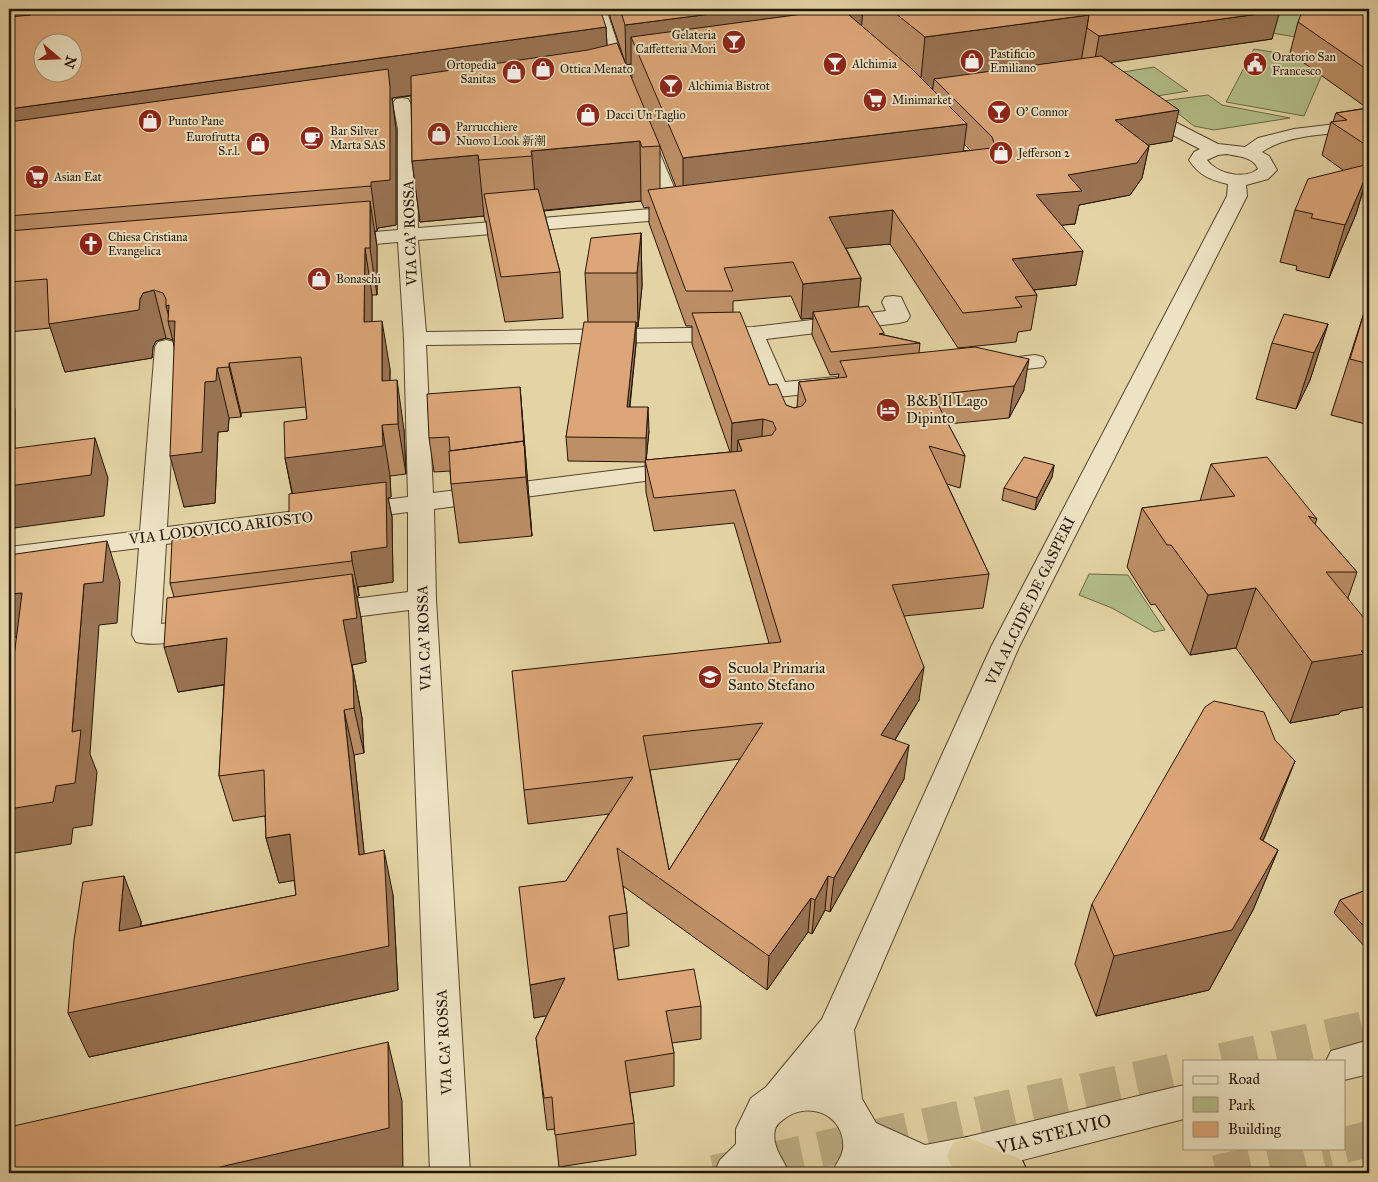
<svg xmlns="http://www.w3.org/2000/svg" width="1378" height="1182" viewBox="0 0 1378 1182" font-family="'IM FELL Great Primer','Noto Serif SC',serif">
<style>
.green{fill:#b2bd88;stroke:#6b6848}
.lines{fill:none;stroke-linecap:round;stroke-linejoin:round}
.trunk-tunnel{stroke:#beae85;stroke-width:36;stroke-dasharray:36 18;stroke-linecap:butt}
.minor-casing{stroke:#54442e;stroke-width:2}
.trunk-casing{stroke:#241407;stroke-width:2}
.minor{fill:#ede3c4;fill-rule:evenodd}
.trunk{fill:#e4d4a5;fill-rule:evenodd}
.wall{fill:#bd8f67;stroke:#241407;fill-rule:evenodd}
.shaded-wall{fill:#9a7454;stroke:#241407}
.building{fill:#dca678;stroke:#241407;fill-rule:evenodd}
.labels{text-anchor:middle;stroke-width:4;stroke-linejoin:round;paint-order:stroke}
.far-poi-label{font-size:12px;fill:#241407;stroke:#ede3c4;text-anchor:start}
.street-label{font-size:15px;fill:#241407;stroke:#ede3c4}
.poi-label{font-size:15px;fill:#241407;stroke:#ede3c4;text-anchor:start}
.near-street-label{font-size:18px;fill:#241407;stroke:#ede3c4}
</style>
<rect width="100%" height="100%" fill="#e4d4a5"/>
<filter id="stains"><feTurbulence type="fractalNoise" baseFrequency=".004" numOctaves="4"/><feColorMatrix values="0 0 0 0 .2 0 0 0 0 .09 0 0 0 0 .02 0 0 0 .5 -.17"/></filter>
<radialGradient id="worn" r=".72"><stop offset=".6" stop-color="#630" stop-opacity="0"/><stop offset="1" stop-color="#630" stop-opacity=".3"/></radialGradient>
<path class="green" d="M1272,9H1284L1369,29L1330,43L1243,28Z
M1254,49L1328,61L1304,116L1226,102Z
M1154,67L1188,91L1157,96L1123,72Z
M1208,95L1222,105L1290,118L1214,130L1194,126L1162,101Z
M1089,574L1128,575L1165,630L1154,632L1112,608L1079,595Z"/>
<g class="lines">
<path class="trunk-tunnel" d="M1222,1061L1369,1028
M1344,1145L1369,1139
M714,1173L1184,1069
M1216,1173L1329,1148"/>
<g class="minor-casing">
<path id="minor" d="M565,9H634L632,12L608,15L630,81L628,85H616L614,81L593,16L560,17L557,14L560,11Z
M402,98L408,99C422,119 417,201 418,228L663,208L637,142L640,138L646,137L652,138L655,142L682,206L692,208L695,212L692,216L685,218L418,240L426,332L753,327L886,311L882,302L885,297L893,296L901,297L910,316L907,321L899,323L766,339L785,382L835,377L843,379L847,384L843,389L835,391L777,397L769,395L765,390L745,341L426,345L433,493L682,462L691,464L694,469L691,474L682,476L434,509L436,599L470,1173H430L409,610L322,621L312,619L308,612L312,605L322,603L408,592V512L166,544L161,624L202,618L212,621L216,628L212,635C192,640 156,647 136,642L132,635L139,548L9,564V547L140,531L155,347L158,342L166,340L174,342L177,347L167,527L408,497L404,339L398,242L339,247L332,245L329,241L332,237L339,235L398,230V129L393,103L396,99Z
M1145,104L1151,105L1177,123L1218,144L1245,147L1258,138L1294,129L1369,120V130C1338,134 1288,133 1262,152L1269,156L1277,170L1268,179L1246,185L1247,196L1019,647L854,1030L862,1099L876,1123L925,1145L967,1137L1184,1085V1119L972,1173H832C835,1165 842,1157 843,1149C846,1116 810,1099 784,1119C780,1122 776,1125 775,1130C771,1146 784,1160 789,1173H714L720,1160L736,1144V1129L751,1098L766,1087L822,1019L991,647L1227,196L1228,184C1210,180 1199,175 1189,160L1194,152L1200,149L1165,131L1139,113L1136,109L1139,105ZM1226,154C1237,156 1254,157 1258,169C1245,180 1217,174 1207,160L1218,155Z
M1035,355L1043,357L1046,362L1043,367L992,373L984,371L981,366L984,361Z
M1369,1040V1074L1344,1080V1061H1326L1331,1051Z"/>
</g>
<g class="trunk-casing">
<path id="trunk" d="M967,1137L1022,1160L1028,1173H963L953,1169L947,1156L953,1143Z"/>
</g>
<use href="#minor" class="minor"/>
<use href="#trunk" class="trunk"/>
</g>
<path class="wall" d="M9,9L606,27L607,46L632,78L631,64L626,65L610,17V9H1276L1272,39L1110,62L1172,141L1148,145L1149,146L1142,178L1130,195L1079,205L1075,224L1061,225L1076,285L1034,290L1037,295L1031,330L1018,332L1016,342L958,348L890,244L846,248L861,278L858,307L884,333V335L920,343L919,353L1024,390L1009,418L948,424L965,456L960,488L947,484L989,574L983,608L904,616L919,700L895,740L904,779L830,912L825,910L812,934L808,932L767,990L623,886L627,913L629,946L614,949L618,980L701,1006V1039L672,1043L674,1053V1086L630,1093L634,1123L636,1155L559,1167L555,1129L547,1130L536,1038L547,1015L534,1018L566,881L609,814L528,824L524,790L769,643L734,523L654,531L646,492L645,462L568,461L566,437L588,322L585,273L641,233L642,286L638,327H636V344L630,407L649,431L646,460L730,452L692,344V326H686L649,223V207L644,208L641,201L544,211L560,272L563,318L505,322L488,237L486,221H485L484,216L420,222L412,161L411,96L392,98L396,129V225L378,228L377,231H375L377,247V295H372V321L390,369V381L404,430L406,474L390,476L391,497L388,498L392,517L393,582L358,587L359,596L357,597L361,618L366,662L352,665L362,718L364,753L354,755L364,854L393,895L398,990L89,1057L141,921V926L296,895L294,880L279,883L266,838L265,816L233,821L219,776L224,685L178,692L174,597L170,583L289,524L292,494L285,458L307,419L306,407L241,413V417L229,418L228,431L218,432L215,503L184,507L174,346L173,340L166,338L156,341L153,347L152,358L65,372L51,328L9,332ZM964,144L970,150L963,151ZM660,146L676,187L660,189ZM791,296L801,319L813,318L812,335L830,375L839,374L838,378L799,382L797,407L794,408L786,405L769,385L733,312V301ZM740,759L669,870L650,770Z
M1369,9V188L1365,185L1356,214L1329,278L1296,270L1297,266L1280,262L1295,210L1343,170L1322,155L1331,122H1333L1336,113L1367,108L1290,53L1298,22Z
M1369,297V425L1331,415Z
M1328,324L1310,380L1296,409L1256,399L1272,343Z
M520,387L532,536L459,543L451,484L450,471L434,472L429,438Z
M1211,464L1317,519L1315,524L1357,572L1348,598L1363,707L1341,711L1339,714L1290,723L1236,648L1190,655L1155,604L1151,605L1127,567L1142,508L1200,501Z
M1054,465L1052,477L1035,510L1002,500L1004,488Z
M1271,822L1263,841L1278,850L1253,910L1209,990L1096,1016L1075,964L1092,904Z
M1369,889V948L1367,949L1334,913L1340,900Z"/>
<path class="shaded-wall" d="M9,9H34L43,42L9,45Z
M56,9H174L69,40Z
M749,9H829L827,38L631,37V64L626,65L625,25Z
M849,9H863L861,33L848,35Z
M1280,11L1272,39L1094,65L1099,36Z
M1089,15L1079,74L934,79L932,95L919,97L925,37Z
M606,27L608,67L392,98L396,129V225L378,228L377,231L371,186L9,154V109Z
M1179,110L1172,141L1109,152L1115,120Z
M967,124L961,169L683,204V158Z
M640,141L641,201L536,211L532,156L531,151Z
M1149,146L1142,178L1130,195L1079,205L1075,224L1031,228L1036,195L1068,175Z
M478,155L484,216L420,222L412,161Z
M1369,169L1356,214L1329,278L1345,225Z
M370,201L377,247V295L370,248Z
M893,210L890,244L827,250L829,217Z
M641,233L642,286L638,327L637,273Z
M365,248L372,295V371L364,322Z
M1083,251L1076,285L1006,293L1012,259Z
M861,278L858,313L813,312V318L801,319L803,284Z
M154,290L166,338L156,341L153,347L152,358L65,372L49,324L140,299L143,293Z
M169,305L175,321L180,370L168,321H170L166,306Z
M382,321L390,369L389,424L382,381Z
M636,322V344L627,430V407Z
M1328,324L1310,380L1296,409L1314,353Z
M1029,359L1024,390L1009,418L1014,386Z
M229,363L241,413V417L229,367Z
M217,368L229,418L228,431L218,432L215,503L184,507L170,456L205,382Z
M397,380L404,430L406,474L398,424Z
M520,387L532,536L526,477Z
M9,391L15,409V485L95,438L108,478L104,516L14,528L9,530Z
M648,407L649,431L646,462V438Z
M763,419L761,451H742L738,440L737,454L731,455L732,423Z
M382,425L390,476L391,497L388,498L392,517L393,582L358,587L359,596L352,561L351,552L296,510L285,458Z
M1054,465L1052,477L1035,510L1037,498Z
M107,541L120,582L117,623L99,625L90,754L97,772L92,825L73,828L71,844L9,854V809L56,786L72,732L84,584Z
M352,574L361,618L366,662L352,665L362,718L364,753L354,708L343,620Z
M1256,588L1236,648L1190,655L1208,595Z
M22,593L38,634L9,638V594Z
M227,638L239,682L178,692L164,647Z
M1369,650V692L1363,707L1341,711L1339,714L1290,723L1312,662Z
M924,667L919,700L877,769L881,735Z
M344,710L354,755L369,900L359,855Z
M909,745L904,779L830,912L834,878Z
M1295,761L1271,822L1236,900L1260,839Z
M290,834L302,879L279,883L266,838Z
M384,850L393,895L398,990L89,1057L68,1013Z
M1278,850L1253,910L1209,990L1096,1016L1114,956Z
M124,876L141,921L137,975L119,931Z
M828,876L825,910L812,934L815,900Z
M811,898L808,932L767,990L769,956Z
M565,978L568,1012L534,1018L530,985Z
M388,1042L402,1101L403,1173H194Z"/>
<path class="building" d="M32,9H59V11L61,13L90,9H600L606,27L9,109V17L31,15L33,13ZM42,42H72V72H42Z
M620,9H749L625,25Z
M840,9H842L911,68L967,124L683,158L631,37Z
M890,9H1079L1089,15L925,37Z
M1079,9H1276L1280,11L1099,36L1087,28L1089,15Z
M1303,9H1369V71L1298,22Z
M617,43L660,146L642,147L640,141L531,151L532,156L479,160L478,155L412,161L411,76L588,50Z
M1101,56L1179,110L1115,120L1149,146L1137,163L1068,175L1082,191L1036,195L1083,251L1012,259L1037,295L1015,297L1022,307L963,313L893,210L829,217L861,278L803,284L793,262L724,268L733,291H686L648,190L991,148L994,143L992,137L934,79Z
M388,69L390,87V180L371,182V186L9,216V122Z
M1369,108V147L1331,122L1347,120L1336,113Z
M1369,164V169L1345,225L1311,218L1313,214L1295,210L1308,179Z
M538,189L560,272L501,277L484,194Z
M370,201V248H365L364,322L382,321V381L397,380L398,424L382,425L383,446L285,458L284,422L307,419L301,357L229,363V367L217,368L216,381L205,382L202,452L170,456L175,321H168L169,305L166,306V299L163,293L154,290L143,293L140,299L139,310L49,324L47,279L9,282V231Z
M641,233L637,273H585L591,238Z
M1369,297V364L1350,359Z
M868,306L884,333L879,334L920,343L831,352L813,312Z
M740,312L769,385L777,384L786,405L794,408L802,406L806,401L799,382L847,377L840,361L975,347L1029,359L1014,386L933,395L965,456L929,446L989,574L892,585L924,667L881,735L909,745L834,878L828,876L815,900L811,898L769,956L617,848L627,913L609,916L618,980L694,969L701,1006L666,1011L674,1053L625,1061L634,1123L555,1135L552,1097L544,1098L536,1038L565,978L530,985L519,887L566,881L633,777L524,790L512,671L781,642L735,490L654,498L645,460L742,451L738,440L772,435L776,429L773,422L763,419L732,423L692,313ZM763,723L669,870L643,736Z
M1284,314L1328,324L1314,353L1272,343Z
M584,322H636L627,407H648L646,438L566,437Z
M520,387L524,446V441L450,451L449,437L429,438L427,394Z
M95,438L91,475L9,486V449Z
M524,441L526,477L451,484L449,451Z
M1024,457L1054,465L1037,498L1004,488Z
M1267,457L1317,519L1308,516L1357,572H1326L1369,624V650L1361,651L1364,654L1312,662L1256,588L1208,595L1171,545H1167L1142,508L1235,496L1211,464Z
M386,482L387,547L351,552L352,561L170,583L172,540L289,524V494Z
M107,541L103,582L84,584L72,732L81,730L75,783L56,786L53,802L9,809V697L22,593L9,594V555Z
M352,574L357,618L343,620L353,673L354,708L344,710L359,855L384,850L389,946L68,1013L74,940L83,882L124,876L119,931L296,895L290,834L266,838L264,770L219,776L227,638L164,647L167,598Z
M1214,701L1264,712L1275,740L1295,761L1260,839L1278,850L1232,930L1114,956L1092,904L1205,707Z
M1369,889V932L1340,900Z
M388,1042L389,1128L194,1173H9V1127Z"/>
<defs>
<g id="bar-disc" transform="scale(1.25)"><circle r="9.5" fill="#8f2418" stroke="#ede3c4"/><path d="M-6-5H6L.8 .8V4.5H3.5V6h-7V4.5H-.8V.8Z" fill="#fff"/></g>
<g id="shop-disc" transform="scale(1.25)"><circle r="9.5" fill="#8f2418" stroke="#ede3c4"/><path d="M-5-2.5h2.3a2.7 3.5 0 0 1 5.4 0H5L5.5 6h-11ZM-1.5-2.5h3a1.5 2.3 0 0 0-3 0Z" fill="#fff"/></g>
<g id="civic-disc" transform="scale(1.25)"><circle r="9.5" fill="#8f2418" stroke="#ede3c4"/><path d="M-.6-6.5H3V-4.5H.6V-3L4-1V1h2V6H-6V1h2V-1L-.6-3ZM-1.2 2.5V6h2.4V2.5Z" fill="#fff"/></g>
<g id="supermarket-disc" transform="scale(1.25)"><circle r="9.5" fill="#8f2418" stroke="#ede3c4"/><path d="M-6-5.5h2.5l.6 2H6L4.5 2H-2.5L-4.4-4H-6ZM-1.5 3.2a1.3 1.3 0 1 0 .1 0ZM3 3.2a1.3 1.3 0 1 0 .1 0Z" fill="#fff"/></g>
<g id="cafe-disc" transform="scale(1.25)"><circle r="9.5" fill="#8f2418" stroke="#ede3c4"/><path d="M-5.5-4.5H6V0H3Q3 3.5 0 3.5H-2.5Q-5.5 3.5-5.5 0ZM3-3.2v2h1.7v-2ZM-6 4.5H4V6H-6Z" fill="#fff"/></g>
<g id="church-disc" transform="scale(1.25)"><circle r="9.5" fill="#8f2418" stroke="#ede3c4"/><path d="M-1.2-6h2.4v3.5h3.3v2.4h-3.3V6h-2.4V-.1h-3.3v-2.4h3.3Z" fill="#fff"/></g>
<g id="hotel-disc" transform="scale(1.25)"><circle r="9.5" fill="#8f2418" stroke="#ede3c4"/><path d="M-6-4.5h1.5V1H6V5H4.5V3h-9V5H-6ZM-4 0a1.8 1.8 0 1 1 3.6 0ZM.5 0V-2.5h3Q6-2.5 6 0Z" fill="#fff"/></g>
<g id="school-disc" transform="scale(1.25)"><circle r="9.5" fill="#8f2418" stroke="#ede3c4"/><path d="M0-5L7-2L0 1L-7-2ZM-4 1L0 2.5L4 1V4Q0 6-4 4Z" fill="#fff"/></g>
</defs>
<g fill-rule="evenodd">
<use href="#bar-disc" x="734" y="42"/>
<use href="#shop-disc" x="972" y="61"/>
<use href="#bar-disc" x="835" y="64"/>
<use href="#civic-disc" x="1255" y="64"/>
<use href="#shop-disc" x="543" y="69"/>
<use href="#shop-disc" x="514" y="72"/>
<use href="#bar-disc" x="671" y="86"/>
<use href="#supermarket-disc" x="875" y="100"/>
<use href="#bar-disc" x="999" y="112"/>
<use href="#shop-disc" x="588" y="115"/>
<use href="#shop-disc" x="150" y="121"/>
<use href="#shop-disc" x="439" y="134"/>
<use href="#cafe-disc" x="312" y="138"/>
<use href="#shop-disc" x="258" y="144"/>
<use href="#shop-disc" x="1001" y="153"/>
<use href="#supermarket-disc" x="37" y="177"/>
<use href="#church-disc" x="91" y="244"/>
<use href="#shop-disc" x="319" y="279"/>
<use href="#hotel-disc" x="888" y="410"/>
<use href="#school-disc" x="710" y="677"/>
</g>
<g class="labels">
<g class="far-poi-label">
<text x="716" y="39" text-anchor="end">Gelateria<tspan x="716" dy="14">Caffetteria Mori</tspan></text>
<text x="990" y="58">Pastificio<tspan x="990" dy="14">Emiliano</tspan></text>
<text x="1272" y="61">Oratorio San<tspan x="1272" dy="14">Francesco</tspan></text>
<text x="852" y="68">Alchimia</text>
<text x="496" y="69" text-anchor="end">Ortopedia<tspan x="496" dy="14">Sanitas</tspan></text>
<text x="560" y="73">Ottica Menato</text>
<text x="688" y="90">Alchimia Bistrot</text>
<text x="892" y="104">Minimarket</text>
<text x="1016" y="116">O' Connor</text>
<text x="606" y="119">Dacci Un Taglio</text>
<text x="168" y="125">Punto Pane</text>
<text x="456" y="131">Parrucchiere<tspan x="456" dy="14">Nuovo Look 新潮</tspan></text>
<text x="330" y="135">Bar Silver<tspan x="330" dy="14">Marta SAS</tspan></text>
<text x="240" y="141" text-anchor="end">Eurofrutta<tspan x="240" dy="14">S.r.l.</tspan></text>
<text x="1018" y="157">Jefferson 2</text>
<text x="54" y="181">Asian Eat</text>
<text x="108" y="241">Chiesa Cristiana<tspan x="108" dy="14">Evangelica</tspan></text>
<text x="336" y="283">Bonaschi</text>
</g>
<g class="street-label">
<text transform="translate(410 233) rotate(-92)" y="5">VIA CA' ROSSA</text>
<text transform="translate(221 528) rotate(-7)" y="5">VIA LODOVICO ARIOSTO</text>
<text transform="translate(1030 601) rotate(-64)" y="5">VIA ALCIDE DE GASPERI</text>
<text transform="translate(424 638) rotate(-92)" y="5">VIA CA' ROSSA</text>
<text transform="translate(444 1042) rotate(-93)" y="5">VIA CA' ROSSA</text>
</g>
<g class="poi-label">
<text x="906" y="406">B&amp;B Il Lago<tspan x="906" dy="17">Dipinto</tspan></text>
<text x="728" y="673">Scuola Primaria<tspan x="728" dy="17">Santo Stefano</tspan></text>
</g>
<g class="near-street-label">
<text transform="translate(1054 1134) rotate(-14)" y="6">VIA STELVIO</text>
</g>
</g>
<rect width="1378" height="1182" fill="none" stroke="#e4d4a5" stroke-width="30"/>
<rect x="10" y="10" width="1358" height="1162" fill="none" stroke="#241407" stroke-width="2.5"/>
<rect x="15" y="15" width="1348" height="1152" fill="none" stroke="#241407"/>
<rect x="1183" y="1060" width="162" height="90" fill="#ede3c4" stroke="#9d9078"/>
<rect x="1193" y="1076" width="25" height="8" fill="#ede3c4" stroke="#9d9078"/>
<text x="1228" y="1084" font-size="15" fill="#241407">Road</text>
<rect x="1193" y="1097" width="25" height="15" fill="#b2bd88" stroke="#9d9078"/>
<text x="1228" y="1110" font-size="15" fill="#241407">Park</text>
<rect x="1193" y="1122" width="25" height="15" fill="#dca678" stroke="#9d9078"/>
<text x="1228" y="1134" font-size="15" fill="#241407">Building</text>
<g transform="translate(58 58) rotate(109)"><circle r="24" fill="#ede3c4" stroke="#9d9078"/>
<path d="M0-4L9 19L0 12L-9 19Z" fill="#8f2418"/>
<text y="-8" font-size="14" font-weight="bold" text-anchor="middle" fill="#241407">N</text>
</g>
<rect width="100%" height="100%" filter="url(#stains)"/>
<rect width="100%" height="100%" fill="url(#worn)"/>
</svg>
